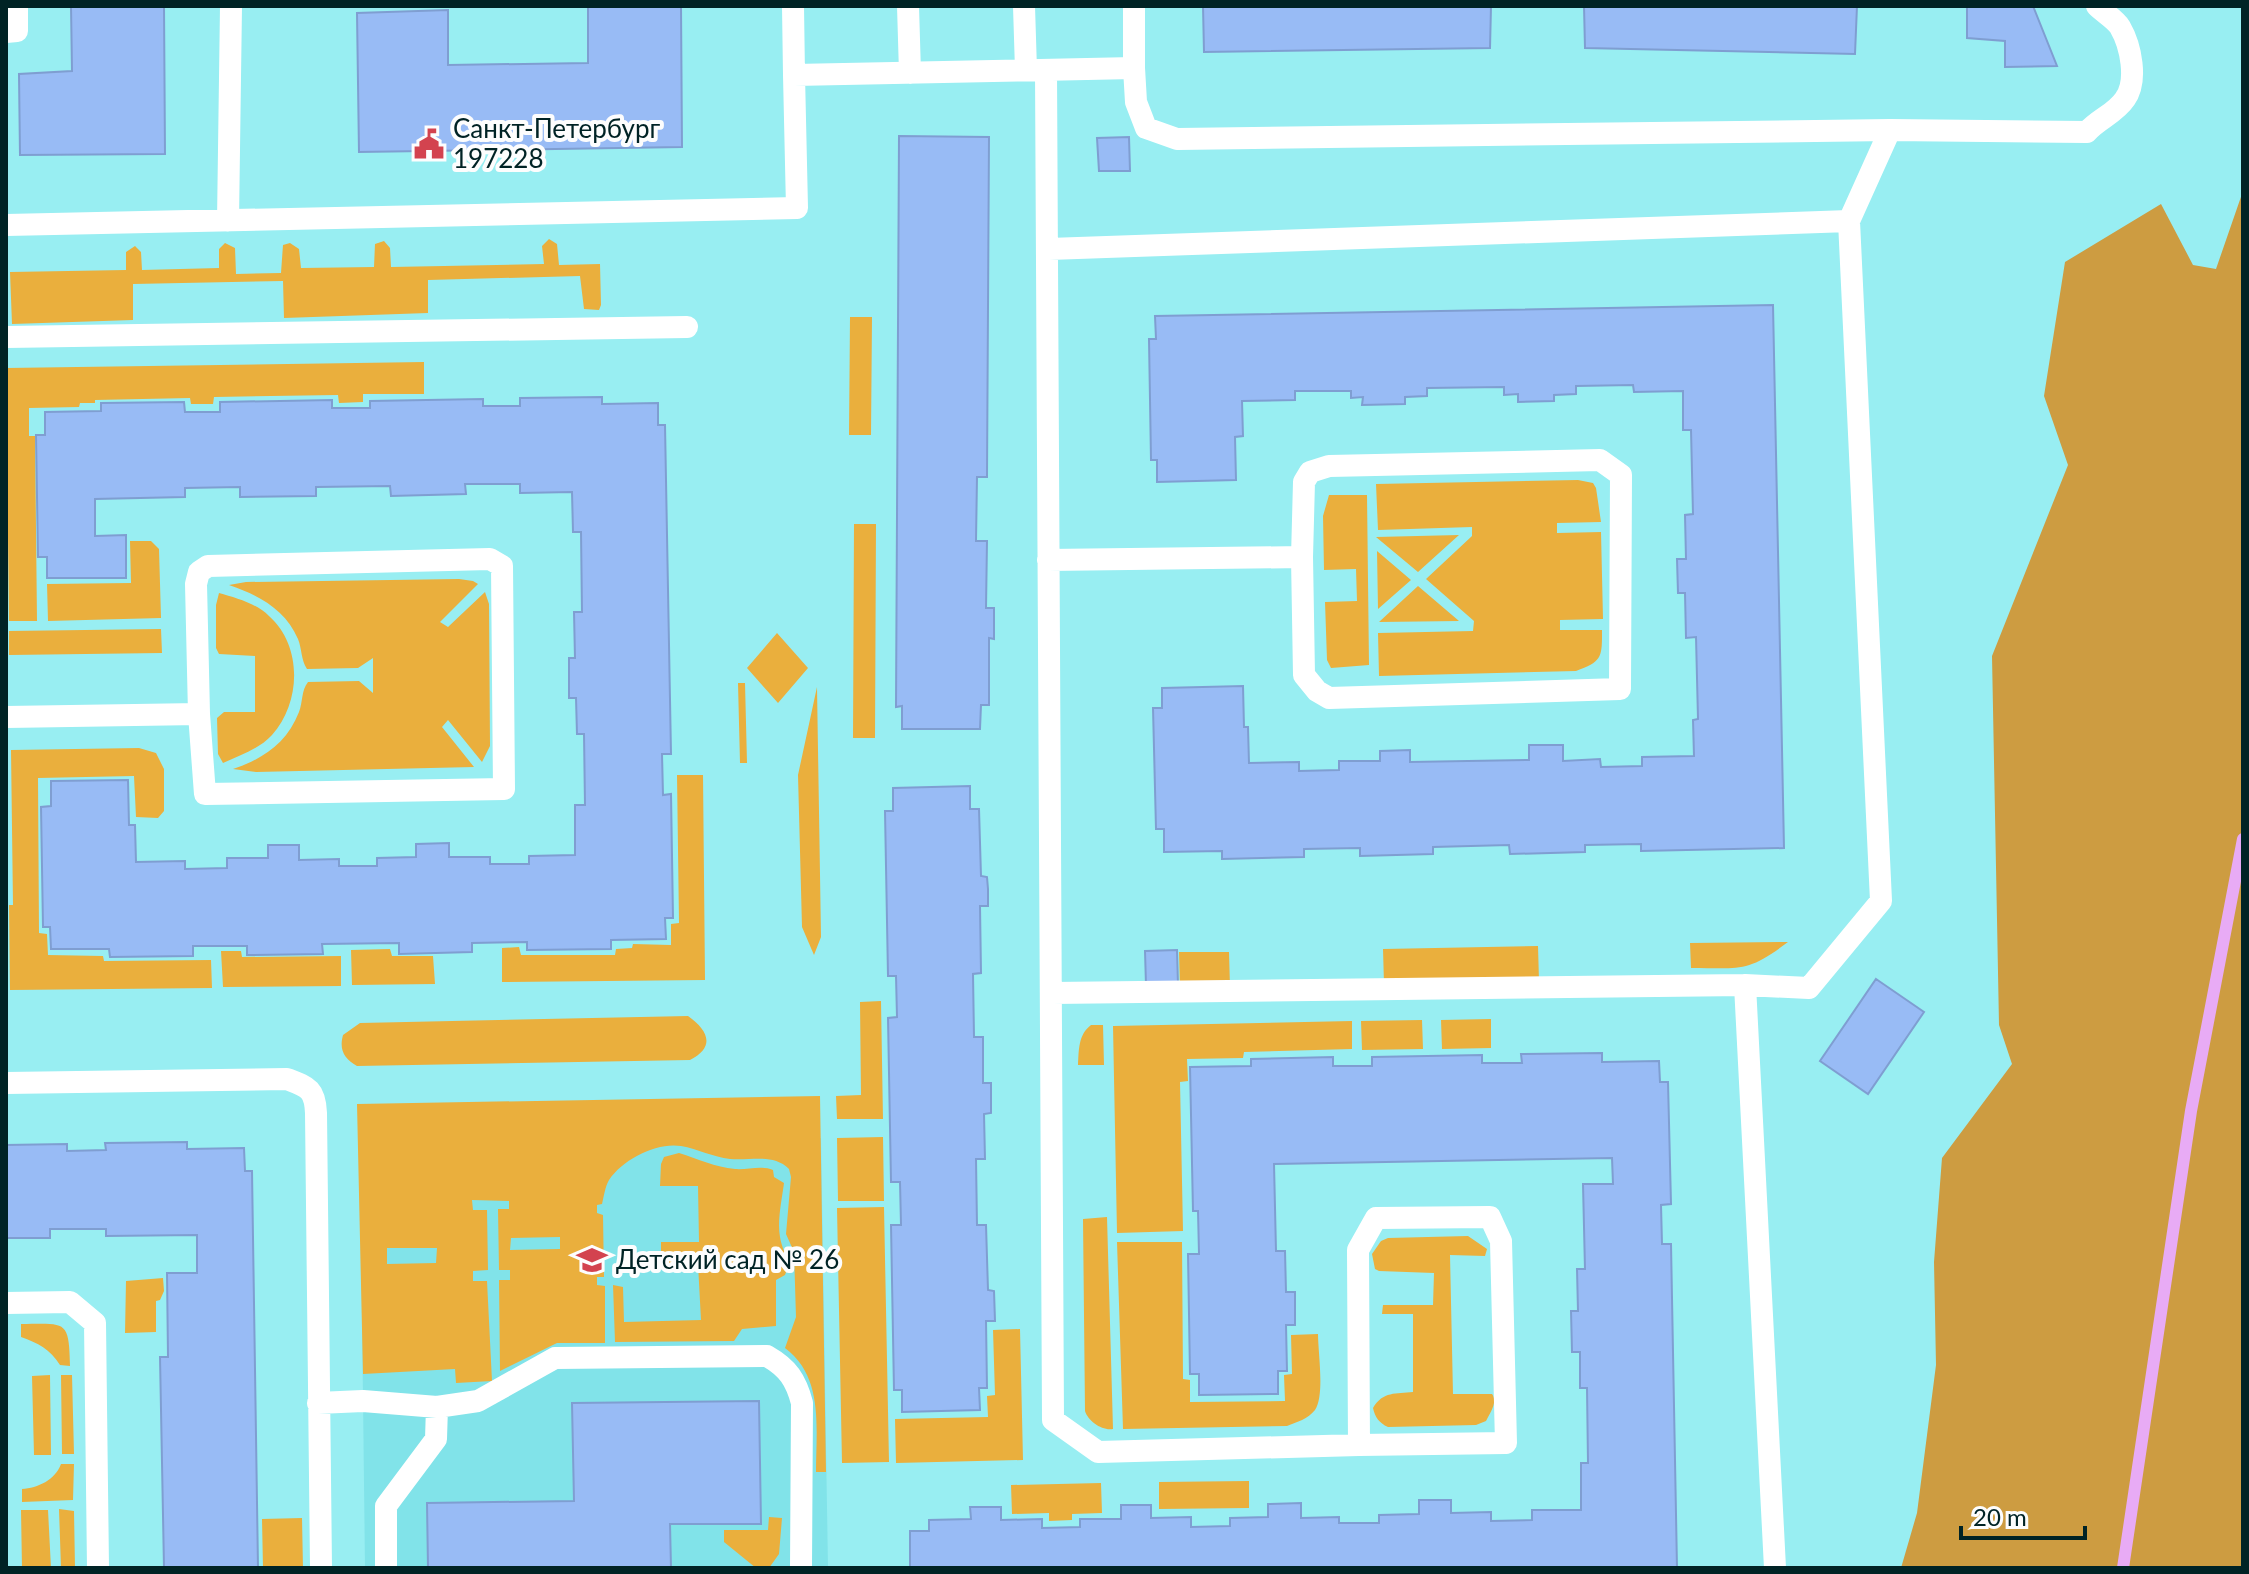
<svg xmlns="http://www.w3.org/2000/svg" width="2249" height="1574" viewBox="0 0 2249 1574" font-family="Lato,sans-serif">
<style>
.built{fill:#81e3e9}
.green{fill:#eaaf3d;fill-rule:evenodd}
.forest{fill:#cd9c41}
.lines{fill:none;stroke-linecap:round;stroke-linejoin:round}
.stream{stroke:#e8abf5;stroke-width:12}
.building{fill:#98bbf5;stroke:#7f9ed1;stroke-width:2}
.lane{stroke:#fff;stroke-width:22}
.labels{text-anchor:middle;stroke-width:8;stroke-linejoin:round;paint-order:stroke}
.poi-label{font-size:26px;fill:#002325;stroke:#fdfdfd;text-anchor:start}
</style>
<rect width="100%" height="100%" fill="#98eef2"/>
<path class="built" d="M821,1138L828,1568H365L360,1146Z"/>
<path class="green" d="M549,239L557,244L559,265L600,264L601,305L599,310L584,309L580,276L428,280V313L284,318L283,281L133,284V320L12,324L10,272L126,270V252L135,246L141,252L142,270L219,268V249L225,243L235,248L236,274L281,273L283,245L290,243L299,249L301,268L374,267L375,244L384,241L390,248L391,267L544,264L542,246Z
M850,317H872L871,435H849Z
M424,362V394H363V402L339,403L338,395L214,397L213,404H191L190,398L95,400V403H80L79,407L29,408V436H35L37,621H9L6,368Z
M1578,480L1593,483L1596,488L1601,522L1557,523V533L1601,532L1603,619L1560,620V630H1602C1602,656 1603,662 1576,671L1379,676L1378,633L1473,631L1474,621L1426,579L1472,536V527L1378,530L1376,484Z
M1329,495H1367L1369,665L1331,668L1327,660L1325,602L1357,601L1356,569L1324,570L1323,516Z
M854,524H876L875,738H853Z
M1459,535L1418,572L1376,537Z
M130,541H151L159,549L161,618L48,621L47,584L131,583Z
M1377,551L1411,580L1378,609Z
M459,579L473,581L478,584L440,622L448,627L485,592L489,604L490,746L482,762L448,720L442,727L474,767L256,772L233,769C263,759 287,743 299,712C303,702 301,691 308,682L359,681L373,693V658L358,668L307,669C301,660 302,649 298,639C285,609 258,595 229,585L246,582Z
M1418,586L1459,621L1379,622Z
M219,593C236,598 256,603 269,616C303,646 301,703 272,735C259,749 241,755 223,763L218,754L217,718L224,712H255V656L219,654L216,648V605Z
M161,629L162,653L9,655V631Z
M777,633L808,668L778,703L747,668Z
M738,683H745L747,763H740Z
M817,687L821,937L814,955L802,927L798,775Z
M139,748L156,753L164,769V811L158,818L136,817L134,776L38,778L39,933L47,934L48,955L103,956L104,961L211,960L212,988L10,990L9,905H13L11,750Z
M677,775H703L705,980L502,982V948L519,947L521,955H615L616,949L632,948L633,944L671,945V924L679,923Z
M1788,942C1747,973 1740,968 1691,968L1690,943Z
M1538,946L1539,981L1384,984L1383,949Z
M390,949L392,956H433L435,984L352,985L351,950Z
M221,951H241L242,957L341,956V986L223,987Z
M1179,952H1229L1230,987L1180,988Z
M881,1001L883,1119H837L836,1096L861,1095L860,1002Z
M688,1016C708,1030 716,1047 690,1060L357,1066C344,1058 339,1050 343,1035L360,1023Z
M1491,1019V1048L1442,1049L1441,1020Z
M1422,1020L1423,1049L1362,1050L1361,1021Z
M1352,1021V1049L1244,1052L1243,1058L1187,1059L1188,1081L1180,1082L1183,1231L1117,1233L1113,1026Z
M1091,1025H1103L1104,1065H1078C1079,1050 1078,1035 1091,1025Z
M820,1096L826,1472H816C816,1428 824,1377 785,1348L796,1317L794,1252L786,1234L791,1177L789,1169C773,1153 751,1161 730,1159C713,1157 698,1149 681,1146C657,1142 623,1159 609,1180C605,1187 604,1196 602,1204L597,1205V1213L603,1215L604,1277H597V1285L605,1286V1343H557L500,1371L499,1280H510V1270H499L498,1209H509V1201L472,1200L473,1210H487L488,1270L473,1271V1281H487L492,1381L456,1383L455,1369L363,1374L357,1104ZM560,1237V1249L510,1250L511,1238ZM387,1248H437L436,1263L387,1264Z
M883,1137L884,1201H838L837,1138Z
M679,1153C698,1159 715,1167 735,1169C748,1170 761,1165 773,1170L774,1177L784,1183C782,1199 777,1221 780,1237C782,1251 791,1260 785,1275L776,1280V1326L742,1329L734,1341L615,1342L613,1285L623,1287L624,1322L701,1320L698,1264L661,1265V1242H699L698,1186H660L661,1164L664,1157Z
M884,1207L889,1462L842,1463L837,1208Z
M1107,1217L1113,1429C1102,1431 1088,1421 1085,1411L1083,1219Z
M1468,1236L1487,1249L1485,1256L1450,1255L1453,1394H1492C1498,1402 1490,1413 1486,1421L1476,1425L1388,1427C1379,1423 1375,1417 1373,1408C1383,1391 1396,1394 1413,1392V1314H1382L1383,1305H1433L1434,1273L1379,1271L1375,1269L1372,1254L1381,1241L1388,1238Z
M1117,1242H1182L1183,1379L1190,1380V1402L1285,1401L1284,1375L1292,1374L1291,1335L1318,1334C1318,1353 1325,1395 1315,1410C1308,1419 1297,1422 1287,1426L1123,1429Z
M163,1278L164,1291L160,1300L156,1301V1332L125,1333L126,1281Z
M21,1324C66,1324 69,1319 70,1366L60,1365C50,1349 38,1343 21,1337Z
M1020,1329L1023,1460L896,1463L895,1419L988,1417L987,1396L995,1395L993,1330Z
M50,1375L51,1455H34L32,1376Z
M61,1375H72L74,1454H62Z
M61,1464H74L73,1500L22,1502V1489C38,1488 55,1480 61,1464Z
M1249,1481V1508L1159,1509V1482Z
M1101,1483L1102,1513L1072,1514V1520L1049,1521V1513L1012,1514L1011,1485Z
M59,1509L74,1511L75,1568H61Z
M21,1510H48L51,1568H22Z
M769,1517L782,1518L779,1554L769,1568H756L724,1542V1530H768Z
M302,1518L303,1568H263L262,1519Z"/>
<path class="forest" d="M2243,191V1568H1901L1917,1513L1936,1365L1934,1262L1942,1158L2012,1064L1999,1025L1992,656L2068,465L2044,396L2065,262L2161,204L2193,265L2216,269Z"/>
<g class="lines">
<path class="stream" d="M2123,1568L2191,1111L2243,839"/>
</g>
<path class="building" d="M71,6H164L165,154L20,155L19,74L72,71Z
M588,6H681L682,147L359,152L357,13L448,10V65L588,63Z
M1203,6H1491L1490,48L1204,52Z
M1584,6H1857L1855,54L1585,48Z
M1967,6H2033L2057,66L2005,67V41L1967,38Z
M899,136L989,137L987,477H977L976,541H987L986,608H994V639L989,638V705H981L980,729H902V706L896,707Z
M1129,137L1130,171H1099L1097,138Z
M1773,305L1784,848L1641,851V844L1585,845V852L1510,854L1509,845L1433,847V854L1360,856V848L1304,849V857L1222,859V851L1164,852V829H1156L1153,708H1162V688L1243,686L1244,727H1248L1249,763L1299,762V771L1339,770V761H1380V751L1410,750V762L1529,760V745H1563V761L1600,759L1601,767L1642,766V757L1694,756L1693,720L1698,719L1696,637L1686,638L1685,593H1678L1677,559H1686L1685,515L1693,514L1691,430H1683V391L1634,392L1633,385L1576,386V394L1554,395V401L1518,402V394L1504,395V387L1427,388V396L1405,397V404L1362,405L1363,397L1351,398V391H1295V400L1242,401L1243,436L1235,437L1236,480L1157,482V460H1151L1149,339H1156L1155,316Z
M602,397V404L658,403V425H665L671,754H662L663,795L671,794L673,918H665L666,939L611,940V949L527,950V942L472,943V952L399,954V943L322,944L323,954L247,955V946H193V956L110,957L109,949H51L50,927H43L41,807L51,806V781L128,780L129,825H135L136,862L185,861V869L227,868V858H268V845H299V860L339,859V866H377V858L416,857V844L449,843V857H490V864H529V856L575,855V805H585L584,734H577L576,698H569V658H575L574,612H582L581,532H573L572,492L520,493V484H465L466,494L391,496L390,486L316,487V496L240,497V487L185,488V497L95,499V536L126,535V578H47V557H38L36,435H45V412L101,411V403L184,402L185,412H220V402L332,400V408H370V401L483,399V406H520V398Z
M970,786V809H979L981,876L987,877L988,889V906H980L981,973L973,974L974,1037H983V1083H991V1113L984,1114L985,1159H976L977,1225H986L988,1290L994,1291L995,1321H986L987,1388H979L980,1410L902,1412V1390H894L891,1225H901L900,1182H891L888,1018L897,1017L896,976H888L885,811H893V788Z
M1177,950L1178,985H1146L1145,951Z
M1876,979L1924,1012L1868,1094L1820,1061Z
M1602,1053V1062L1659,1061L1660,1082H1668L1671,1204L1661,1205L1662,1244H1671L1677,1568H910V1531H929V1520L971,1519L970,1507H1001V1520L1042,1519V1528L1080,1527V1519H1121V1505H1151V1518L1191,1517V1527L1230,1526V1518L1268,1517V1504L1301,1503V1518L1339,1517V1523H1379V1515L1419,1514V1500H1451V1513L1491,1512V1521L1532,1520V1510H1581V1463H1588L1587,1388H1580V1352H1572L1571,1311H1578L1577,1269H1585L1583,1184H1613L1612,1158L1274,1164L1276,1251H1285L1286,1292H1295V1325H1286L1287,1371H1278V1394L1199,1395V1374H1190L1188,1254H1199L1198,1211H1193L1190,1067L1251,1066V1059L1333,1057V1066H1372V1057L1482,1055V1063H1522L1521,1054Z
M187,1142V1149L244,1148L245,1171H252L258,1568H164L160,1357H168L167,1273H197V1235L106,1236V1229H50V1238H6V1145L67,1144V1151L106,1150L105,1143Z
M759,1401L761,1524H670L671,1568H428L427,1503L574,1501L572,1403Z"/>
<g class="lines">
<path class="lane" d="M793,6L794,75
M908,6L910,73
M1024,6L1026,70
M6,32L17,31V6
M1134,68V6
M1046,70L1053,1420L1098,1452L1359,1445L1358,1250L1376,1218L1490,1217L1501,1241L1506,1443L1359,1445
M228,221L231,6
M6,225L797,208L794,75L1134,68L1136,102L1146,128L1177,139L1890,130L2087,132C2098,119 2115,114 2125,99C2138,81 2131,46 2120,27C2115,19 2104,13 2097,6
M1049,249L1849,221
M6,337L687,327
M490,559L502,566L504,789L205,794L199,714L196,584L199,572L208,566Z
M1048,560L1302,557L1304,482L1310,472L1329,466L1600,460L1621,475L1620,689L1329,698L1317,691L1304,675L1302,557
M6,717L199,714
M1052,993L1745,985
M6,1083L287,1079C308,1087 315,1089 316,1113L321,1568
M6,1303L70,1302L95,1323L98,1568
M318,1403L363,1401L437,1407L478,1401L555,1358L767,1356C788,1368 796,1380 802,1403L801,1568
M386,1568V1506L436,1439L437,1407
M1775,1568L1745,985L1809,988L1881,901L1849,221L1890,130"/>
</g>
<defs>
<g id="civic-bare" transform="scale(2.4)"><path d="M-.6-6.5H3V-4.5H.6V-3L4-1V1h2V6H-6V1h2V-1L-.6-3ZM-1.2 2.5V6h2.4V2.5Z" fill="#d3434f" stroke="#fdfdfd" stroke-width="2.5" paint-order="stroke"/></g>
<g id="school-bare" transform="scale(2.4)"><path d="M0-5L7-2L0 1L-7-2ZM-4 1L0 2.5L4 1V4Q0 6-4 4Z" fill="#d3434f" stroke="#fdfdfd" stroke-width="2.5" paint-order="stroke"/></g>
</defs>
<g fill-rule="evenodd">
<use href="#civic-bare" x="429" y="144"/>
<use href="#school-bare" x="592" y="1260"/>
</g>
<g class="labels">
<g class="poi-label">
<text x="453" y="138">Санкт-Петербург<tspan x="453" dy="30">197228</tspan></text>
<text x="616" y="1269">Детский сад № 26</text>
</g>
</g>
<rect width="2249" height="1574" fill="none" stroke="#002325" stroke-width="16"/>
<path d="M1961 1526v12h124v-12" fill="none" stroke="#002325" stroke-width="4"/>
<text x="1973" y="1526" font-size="24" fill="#002325" stroke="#fdfdfd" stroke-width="6" paint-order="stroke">20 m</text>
</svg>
